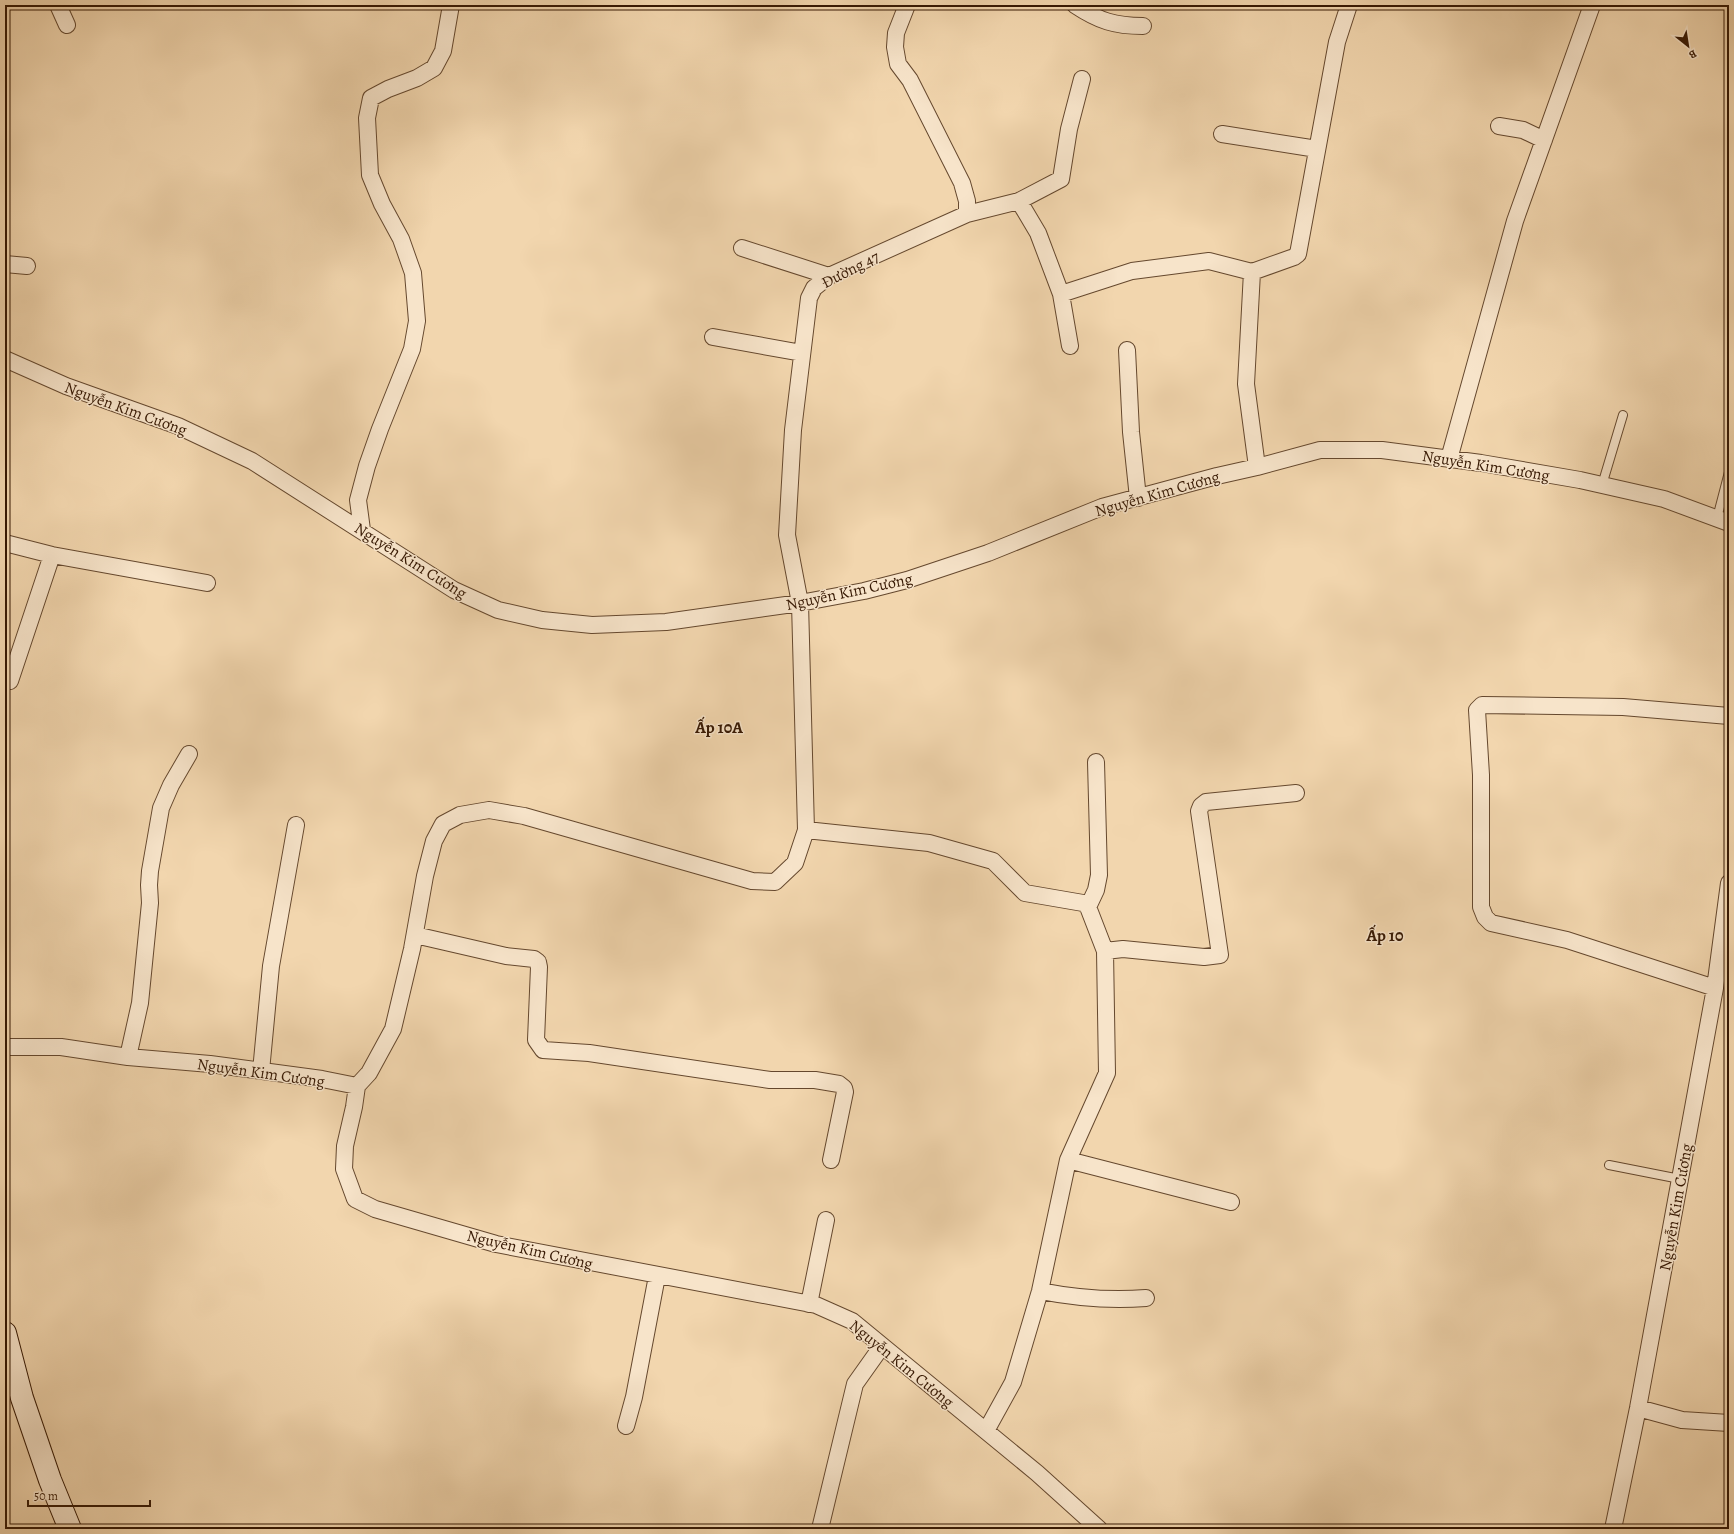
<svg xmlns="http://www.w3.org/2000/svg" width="1734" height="1534" viewBox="0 0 1734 1534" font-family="Alegreya,serif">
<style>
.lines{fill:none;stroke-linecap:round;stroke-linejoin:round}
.lane-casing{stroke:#65482e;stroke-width:10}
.street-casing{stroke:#65482e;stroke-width:18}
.secondary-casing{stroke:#361803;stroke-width:24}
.lane{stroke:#f7e4ca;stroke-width:8}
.street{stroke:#f7e4ca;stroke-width:16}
.secondary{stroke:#f7e4ca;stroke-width:22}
.labels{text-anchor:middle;stroke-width:3;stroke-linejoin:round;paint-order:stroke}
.street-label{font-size:16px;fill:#361803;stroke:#f7e4ca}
.neighbourhood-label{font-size:17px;font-weight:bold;fill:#361803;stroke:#f7e4ca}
</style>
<rect width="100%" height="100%" fill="#f2d6ae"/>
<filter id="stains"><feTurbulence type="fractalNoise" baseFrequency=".005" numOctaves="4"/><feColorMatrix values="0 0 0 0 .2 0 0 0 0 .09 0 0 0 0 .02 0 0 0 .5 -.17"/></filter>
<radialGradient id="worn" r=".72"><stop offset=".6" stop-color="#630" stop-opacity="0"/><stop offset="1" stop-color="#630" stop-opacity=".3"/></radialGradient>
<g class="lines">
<g class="lane-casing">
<path id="lane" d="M1602,485L1623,415
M1717,518L1729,472
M1609,1165L1680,1179"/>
</g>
<g class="street-casing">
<path id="street" d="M58,5L67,25
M1075,5C1099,21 1115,26 1143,26
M1499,126L1523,130L1544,140
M1222,134L1317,149
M1019,201L1038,233L1061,294L1070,346
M967,214L1019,201L1061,179L1069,129L1082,79
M742,248L829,276
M5,264L27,266
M1252,272L1246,384L1257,467
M1061,294L1132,271L1209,261L1252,272L1294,257L1298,254L1337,42L1349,5
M713,337L802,353
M1127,350L1131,432L1138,498
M5,359L66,386L178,426L252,461L454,590L498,610L542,620L592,625L666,622L800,603L864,591L907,580L988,553L1102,507L1217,476L1257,467L1320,450H1382L1481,463L1580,480L1664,499L1729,523
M1449,459L1515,221L1592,5
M362,530L358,500L367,466L380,429L412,349L417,321L413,273L401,239L382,204L370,175L367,118L371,98L388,89L417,78L434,68L443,51L451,5
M5,543L52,555L207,583
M10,681L52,555
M806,830L929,843L993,861L1025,893L1083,903L1088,907L1105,951L1107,1073L1068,1160L1040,1291L1013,1382L986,1431
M1088,907L1096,890L1099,875L1096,762
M415,935L506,956L534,959L538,962L539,967L536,1040L543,1050L589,1053L770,1080H815L839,1084L844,1088L845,1092L831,1160
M1105,951L1123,949L1204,957L1220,955L1199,811L1201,806L1206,802L1296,793
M1715,988L1567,940L1491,923L1485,917L1481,907V775L1477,710L1482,705L1623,707L1729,716
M5,1047H61L128,1057L210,1064L322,1079L357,1086L354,1107L345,1146L344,1169L355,1199L375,1209L496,1244L816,1305L852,1321L1037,1473L1099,1529
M128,1057L140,1003L150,903L149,885L150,871L161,808L171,785L189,754
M261,1071L271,966L296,825
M357,1086L369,1073L393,1029L412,949L425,876L434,841L443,824L460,815L489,810L524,816L752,881L775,882L795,863L806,830L800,603L787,535L793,430L809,298L814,288L829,276L967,214V201L962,183L910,80L898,64L895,47L896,33L907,5
M1068,1160L1231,1202
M1040,1291C1076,1298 1110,1301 1146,1298
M809,1304L826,1220
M1638,1408L1682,1420L1729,1423
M626,1426L634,1397L657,1276
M820,1529L855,1384L882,1346
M1613,1529L1638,1408L1715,988L1729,883"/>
</g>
<g class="secondary-casing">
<path id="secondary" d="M5,1333L22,1398L50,1480L70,1529"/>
</g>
<use href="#lane" class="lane"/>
<use href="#street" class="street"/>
<use href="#secondary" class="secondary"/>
</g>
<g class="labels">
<g class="street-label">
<text transform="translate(850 269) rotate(-27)" y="6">Đường 47</text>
<text transform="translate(126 408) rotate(20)" y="6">Nguyễn Kim Cương</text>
<text transform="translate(1486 465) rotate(9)" y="6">Nguyễn Kim Cương</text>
<text transform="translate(1157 493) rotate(-16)" y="6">Nguyễn Kim Cương</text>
<text transform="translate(411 560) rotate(32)" y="6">Nguyễn Kim Cương</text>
<text transform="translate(849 591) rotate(-12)" y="6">Nguyễn Kim Cương</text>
<text transform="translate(261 1072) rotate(8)" y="6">Nguyễn Kim Cương</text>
<text transform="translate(1675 1207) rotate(-80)" y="6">Nguyễn Kim Cương</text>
<text transform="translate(530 1249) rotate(13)" y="6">Nguyễn Kim Cương</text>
<text transform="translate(902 1363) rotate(39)" y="6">Nguyễn Kim Cương</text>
</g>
<g class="neighbourhood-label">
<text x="719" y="733">Ấp 10A</text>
<text x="1385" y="941">Ấp 10</text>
</g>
</g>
<rect width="1734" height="1534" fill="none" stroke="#f2d6ae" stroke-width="20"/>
<rect x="6" y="6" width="1722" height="1522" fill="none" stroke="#361803" stroke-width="2"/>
<rect x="10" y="10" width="1714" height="1514" fill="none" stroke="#361803"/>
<g transform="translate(1688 46) rotate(150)" stroke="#f7e4ca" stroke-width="3" paint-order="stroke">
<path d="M0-3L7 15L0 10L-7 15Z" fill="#361803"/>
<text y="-6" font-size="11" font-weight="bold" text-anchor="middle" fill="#361803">B</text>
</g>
<path d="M28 1500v6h122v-6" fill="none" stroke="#361803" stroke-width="2"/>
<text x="34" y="1500" font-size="12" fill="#361803" stroke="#f7e4ca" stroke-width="3" paint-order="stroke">50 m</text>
<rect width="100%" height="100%" filter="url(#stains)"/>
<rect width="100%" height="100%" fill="url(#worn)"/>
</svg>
